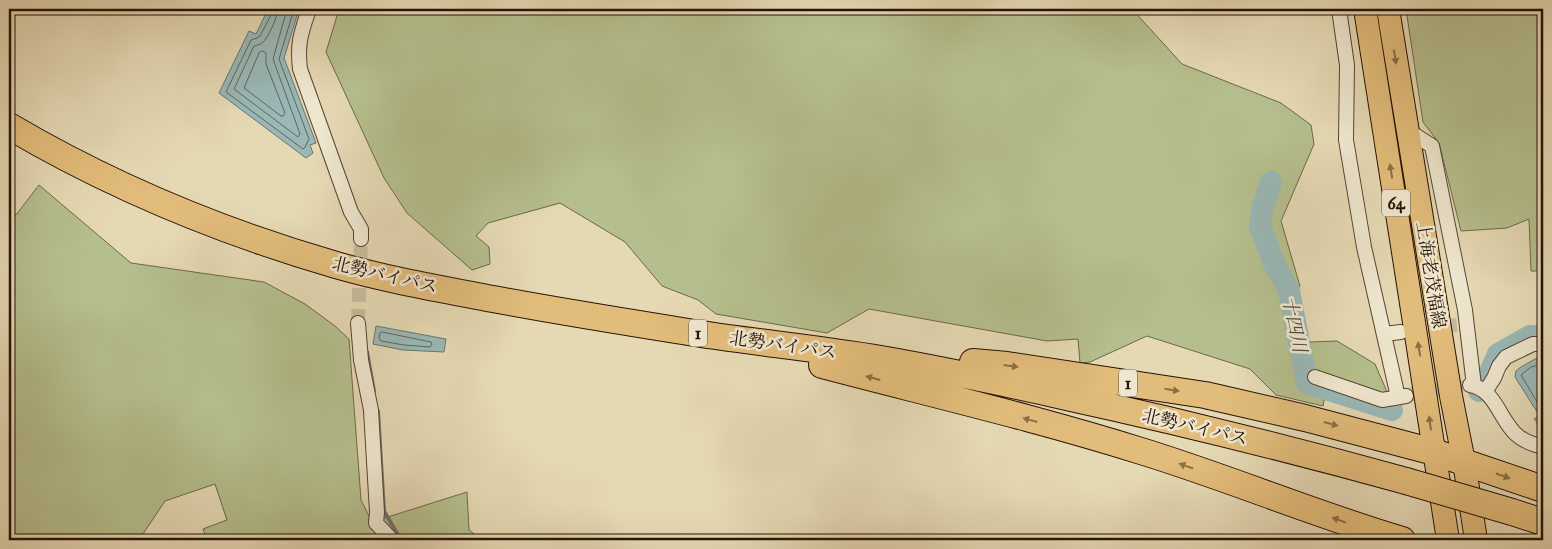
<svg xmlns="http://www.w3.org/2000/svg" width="1552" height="549" viewBox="0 0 1552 549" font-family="'IM FELL Great Primer','Noto Serif JP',serif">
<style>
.green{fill:#b5bf8d;stroke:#6e6849}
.water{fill:#99b8b6;stroke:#6b756f}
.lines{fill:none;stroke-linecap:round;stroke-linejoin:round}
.shore{stroke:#60645e;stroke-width:1}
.stream{stroke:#6b756f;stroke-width:4}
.river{stroke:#99b8b6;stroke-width:22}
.street-tunnel{stroke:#c8bb9a;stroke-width:14;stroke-dasharray:14 7;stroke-linecap:butt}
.street-casing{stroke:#564331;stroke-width:16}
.primary-casing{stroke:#261105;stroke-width:24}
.highway-casing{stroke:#261105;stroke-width:28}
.street{stroke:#eee6ce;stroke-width:14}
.primary{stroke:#e2bc7a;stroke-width:22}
.highway{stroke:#e2bc7a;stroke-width:26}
.highway-bridge-casing{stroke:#261105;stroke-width:28;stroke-linecap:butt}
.highway-bridge{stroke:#e2bc7a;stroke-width:26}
.oneway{fill:#8d6f45}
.labels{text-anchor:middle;stroke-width:5;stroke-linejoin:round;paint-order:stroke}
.shield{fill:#eee6ce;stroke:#625141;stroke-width:1}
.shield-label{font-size:16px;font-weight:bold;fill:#261105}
.street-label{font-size:18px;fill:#261105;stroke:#eee6ce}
.water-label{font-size:19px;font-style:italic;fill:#4e4b43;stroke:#eee6ce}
</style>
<rect width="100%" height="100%" fill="#e5d9b4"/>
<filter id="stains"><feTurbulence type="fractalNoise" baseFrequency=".004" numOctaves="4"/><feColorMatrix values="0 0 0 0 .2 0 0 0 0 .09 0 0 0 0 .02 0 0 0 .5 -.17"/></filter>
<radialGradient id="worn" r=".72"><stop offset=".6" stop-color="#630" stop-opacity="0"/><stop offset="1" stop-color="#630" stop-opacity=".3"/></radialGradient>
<path class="green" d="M339,9H1132L1182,64L1281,103L1311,125L1314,144L1281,221L1300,286L1295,293L1296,329L1309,342L1337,341L1375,364L1393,406L1325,395L1323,406L1276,395L1250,369L1147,336L1090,362L1080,363L1078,339L1047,341L869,309L827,333L716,314L698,300L662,286L625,242L560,203L488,223L476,236L489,247L490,264L472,270L407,213L384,178L326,52Z
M1406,9H1543V271H1531L1529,219L1507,228L1461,231L1439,143L1423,122Z
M39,185L131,263L264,282L305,304L335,326L349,339L361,500L372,522L467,492L469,530L482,540H207L203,529L227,520L215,484L165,501L139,540H9V214L16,215Z"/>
<path class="water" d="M268,9H299L284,58L316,143L310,145L313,153L306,158L219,93L249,31L256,34Z
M376,326L446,339L444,352L403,350L373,344Z
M1535,359H1543V429L1534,419L1539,415L1515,377L1516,371L1521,367Z"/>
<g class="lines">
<path class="shore" d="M272,9V13L260,36L257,38L251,40L226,92L303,149L305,147L309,139L279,59L294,9
M278,9C278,16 268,39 262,43C261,44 255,46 254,46L234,89L298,137L300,134L273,59L287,9
M263,51L266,53V64L285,113L283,116H281L244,88L259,53Z
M382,332L431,342L432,345L430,347L404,345L381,341L379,338L380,333Z
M1543,364L1531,367L1521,375L1543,412"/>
<path class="stream" d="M367,352L374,391
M378,411L384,511L401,540"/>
<path class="river" d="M1271,182L1262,210L1260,226L1274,263L1289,291L1307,383L1392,410
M1479,391L1485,383L1498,354L1530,336H1543"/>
<path class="street-tunnel" d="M358,323L361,239
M1408,331L1457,325
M1407,395L1470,385"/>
<g class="street-casing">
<path id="street" d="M309,9C301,33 297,43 300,69L351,212L361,229V239
M1339,9L1347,65L1346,140L1364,247L1398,397
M1407,130L1432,146L1465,310L1474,386
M358,323L361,360L371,410L377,512L376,523L392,540
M1384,334L1401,332
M1315,377L1382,400L1406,396
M1470,385C1496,389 1500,422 1518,436C1525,442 1535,445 1543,447
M1485,392L1494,378L1499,366L1506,357L1533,344H1543"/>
</g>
<g class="primary-casing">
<path id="primary" d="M1365,9L1448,540
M1388,9L1451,396L1464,462L1476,540"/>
</g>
<g class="highway-casing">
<path id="highway" d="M9,126C111,186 222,232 336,265C388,280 441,289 493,299C562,312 632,323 701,334C761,343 822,349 881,359C944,370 1005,383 1067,397C1181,422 1294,450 1406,481
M973,362L1007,365L1205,395L1305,418L1434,452L1543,489
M822,365C928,393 1036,418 1141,451C1229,478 1314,514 1402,540
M1512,512L1543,522"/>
</g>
<use href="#street" class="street"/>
<use href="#primary" class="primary"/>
<use href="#highway" class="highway"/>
<g class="highway-bridge-casing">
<path id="highway-bridge" d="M1406,481L1512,512"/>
</g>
<use href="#highway-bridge" class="highway-bridge"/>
</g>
<defs><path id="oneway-solid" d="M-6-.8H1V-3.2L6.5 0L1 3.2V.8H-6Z" transform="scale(1.25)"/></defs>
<g class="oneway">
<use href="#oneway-solid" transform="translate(1395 57) rotate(81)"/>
<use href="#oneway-solid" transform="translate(1391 171) rotate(-99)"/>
<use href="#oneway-solid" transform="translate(1419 349) rotate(-99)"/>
<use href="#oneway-solid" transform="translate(1011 366) rotate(8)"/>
<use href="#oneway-solid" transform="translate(873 378) rotate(-165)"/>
<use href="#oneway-solid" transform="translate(1172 390) rotate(9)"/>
<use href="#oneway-solid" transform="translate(1030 420) rotate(-164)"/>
<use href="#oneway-solid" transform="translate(1430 423) rotate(-98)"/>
<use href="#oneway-solid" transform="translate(1331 424) rotate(15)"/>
<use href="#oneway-solid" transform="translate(1186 466) rotate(-161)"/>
<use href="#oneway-solid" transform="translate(1503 476) rotate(19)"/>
<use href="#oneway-solid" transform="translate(1339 520) rotate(-160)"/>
</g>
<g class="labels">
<g class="shield">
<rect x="1382" y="189.5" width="28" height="27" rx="4"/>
<rect x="689" y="319.5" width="18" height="27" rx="4"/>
<rect x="1119" y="369.5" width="18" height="27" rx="4"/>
</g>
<g class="shield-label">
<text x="1396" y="209">64</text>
<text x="698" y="339">1</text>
<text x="1128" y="389">1</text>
</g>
<g class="street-label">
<text transform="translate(385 275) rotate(13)" y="6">北勢バイパス</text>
<text transform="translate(1431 275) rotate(81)" y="6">上海老茂福線</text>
<text transform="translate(783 345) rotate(8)" y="6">北勢バイパス</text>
<text transform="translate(1195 427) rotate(13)" y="6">北勢バイパス</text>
</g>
<g class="water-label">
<text transform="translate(1295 324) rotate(78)" y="7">十四川</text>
</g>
</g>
<rect width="1552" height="549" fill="none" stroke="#e5d9b4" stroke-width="30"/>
<rect x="10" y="10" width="1532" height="529" fill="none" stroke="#261105" stroke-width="2.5"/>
<rect x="15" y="15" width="1522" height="519" fill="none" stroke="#261105"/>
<rect width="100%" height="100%" filter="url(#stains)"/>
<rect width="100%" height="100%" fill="url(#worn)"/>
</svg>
